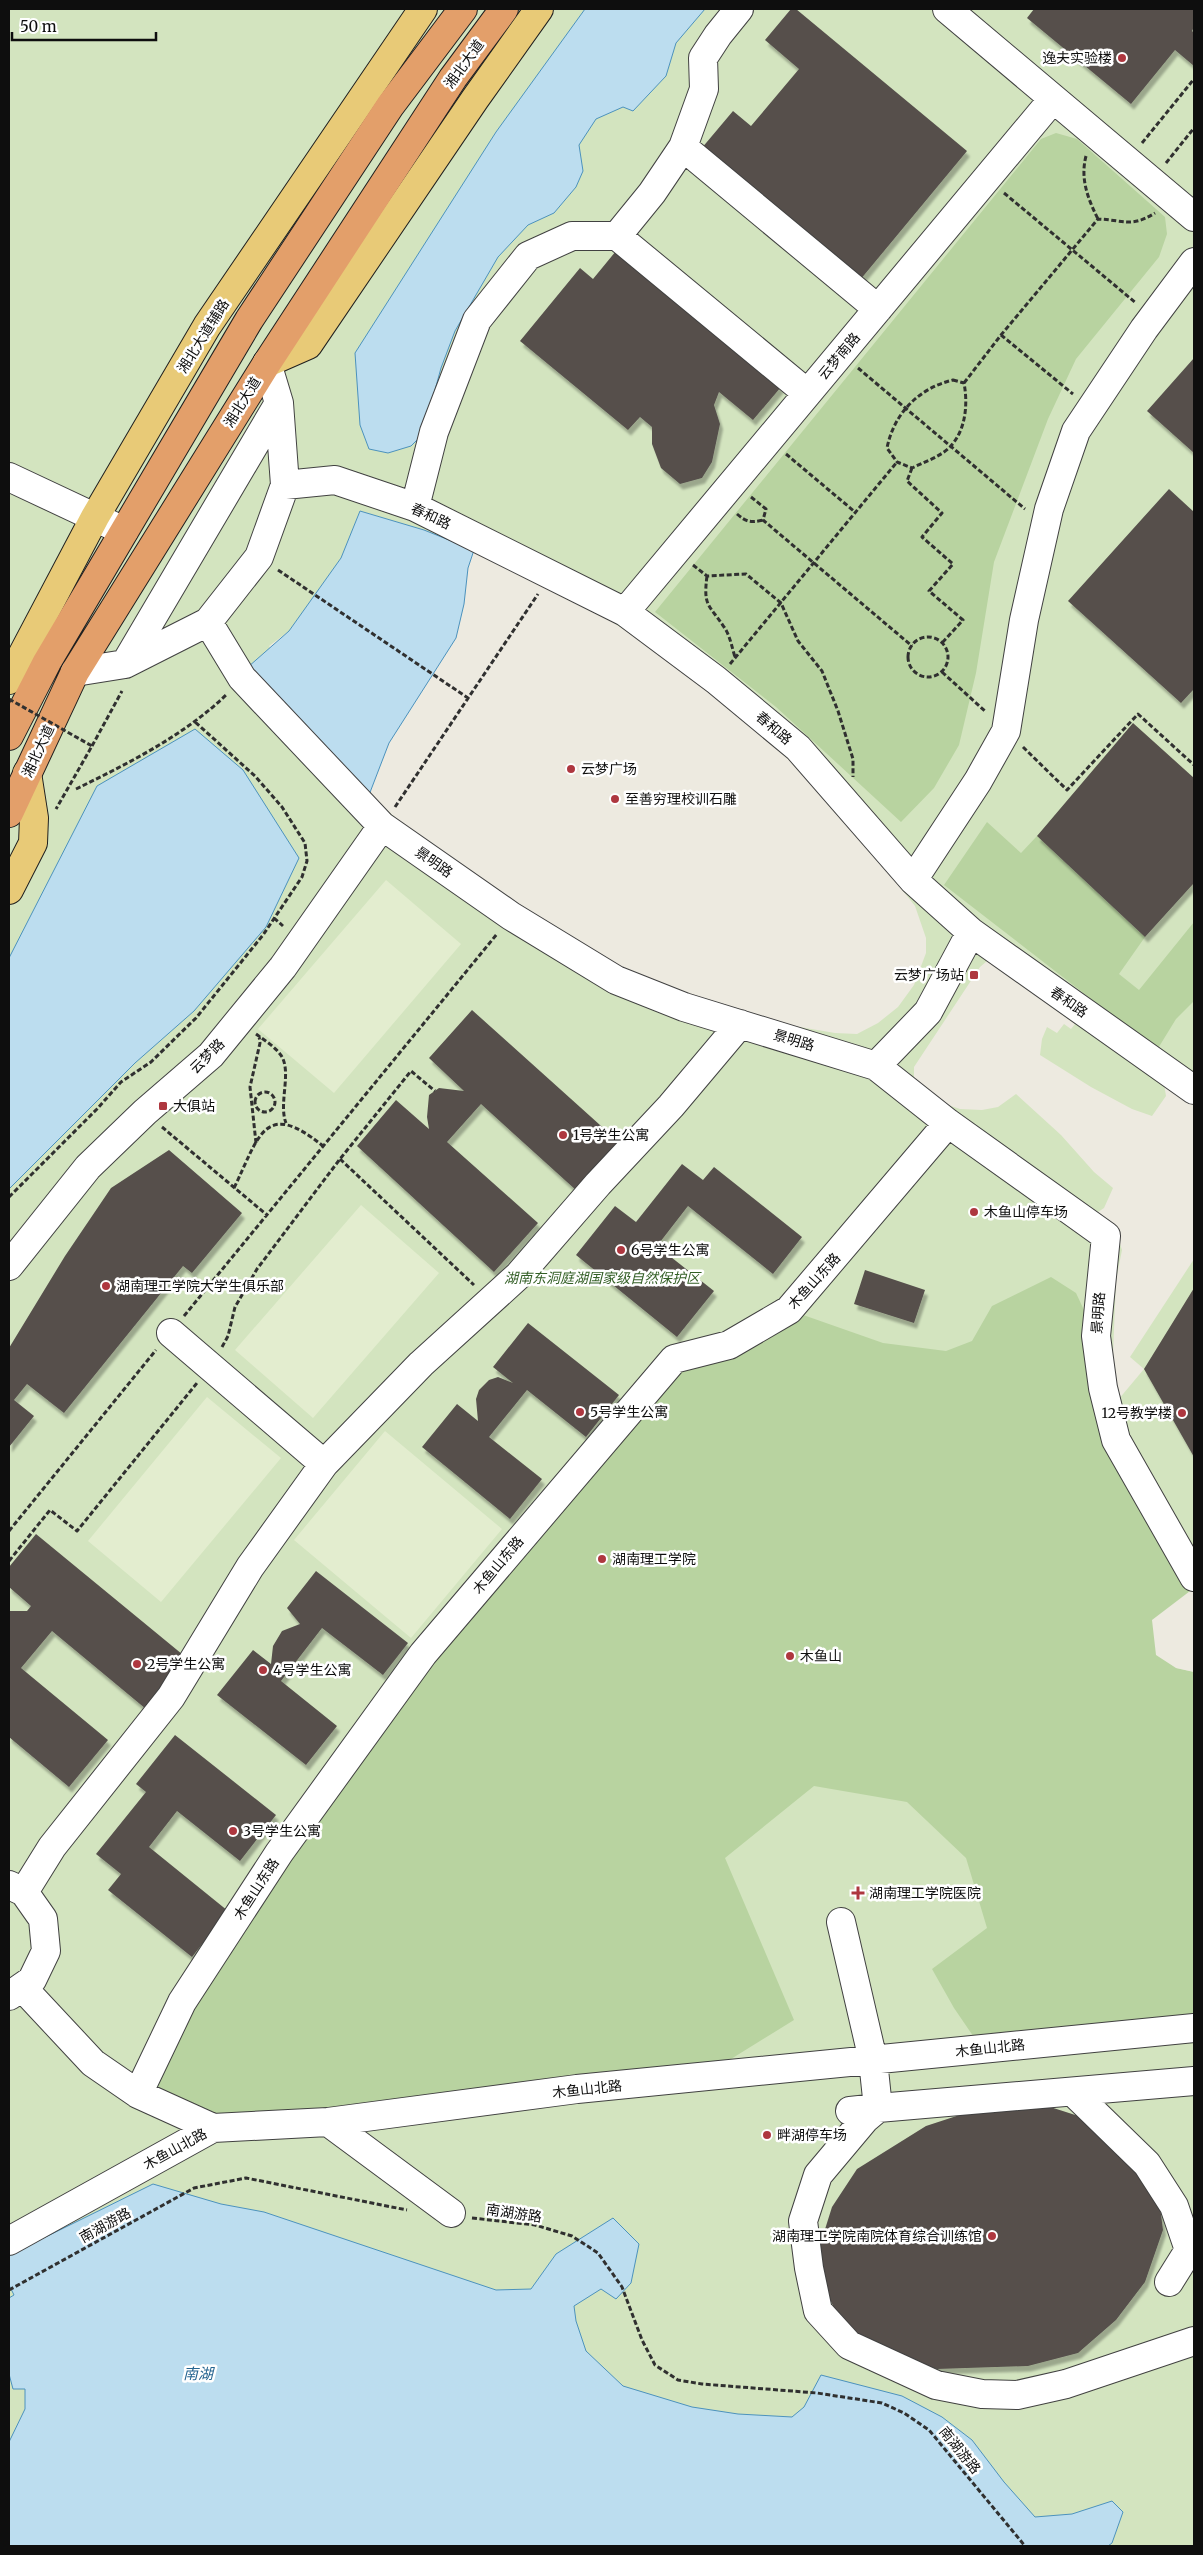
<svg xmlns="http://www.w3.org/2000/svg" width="1203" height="2555" viewBox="0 0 1203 2555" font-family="Merriweather,'Noto Sans SC',serif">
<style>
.green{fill:#d3e4bf}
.forest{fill:#b8d3a0}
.pitch{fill:#e3edcf}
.plaza{fill:#edeae0}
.water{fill:#bcddef;stroke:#4c92bd}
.building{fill:#56504c;filter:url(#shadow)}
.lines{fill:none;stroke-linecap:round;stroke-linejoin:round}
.minor-casing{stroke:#414141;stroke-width:30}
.major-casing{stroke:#1f1f1f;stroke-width:30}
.highway-casing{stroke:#1f1f1f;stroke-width:30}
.path{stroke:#303030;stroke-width:3;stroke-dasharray:5 2.5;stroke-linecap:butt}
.minor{stroke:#fff;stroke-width:28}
.major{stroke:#e8ca77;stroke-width:28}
.highway{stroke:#e39f6a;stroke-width:28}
.path-bridge{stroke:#303030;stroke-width:3;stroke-dasharray:5 2.5;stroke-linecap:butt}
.poi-dot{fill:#ae373f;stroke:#fff;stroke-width:2}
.labels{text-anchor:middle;stroke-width:5;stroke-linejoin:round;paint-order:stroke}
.poi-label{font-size:14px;fill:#0e0e0e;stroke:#fff;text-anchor:start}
.street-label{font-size:14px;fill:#0e0e0e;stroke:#fff}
.park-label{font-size:14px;font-style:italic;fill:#335f26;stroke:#fff}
.water-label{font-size:15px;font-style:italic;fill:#266591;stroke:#fff}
</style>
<defs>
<filter id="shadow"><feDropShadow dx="3" dy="5.5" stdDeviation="1" flood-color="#0004"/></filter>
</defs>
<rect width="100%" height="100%" fill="#fdfbf2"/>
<path class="green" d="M9,9H1194V2546H9Z"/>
<path class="forest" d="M1056,133L1077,139L1165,217L1167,234L1159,257L1076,359L1048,419L994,562L976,673L959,745L934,788L901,822L776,707L655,612L1041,139Z
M987,822L1021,853L1037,836L1145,937L1119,974L1139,990L1194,922V1001L1176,1019L1157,1050L944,885Z
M1051,1277L1076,1293L1096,1336L1103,1388L1194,1577L1176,1668L1194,1672V2028L982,2049L954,2008L932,1969L987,1928L966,1858L907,1802L814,1786L725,1858L794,2020L702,2077L213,2128L138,2094L279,1853L674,1359L789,1310L883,1343L946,1351L972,1341L992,1306Z"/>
<path class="pitch" d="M386,880L461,944L334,1093L258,1029Z
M361,1205L439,1273L313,1418L235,1350Z
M207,1397L281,1458L161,1602L88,1541Z
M385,1431L502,1529L411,1638L294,1540Z"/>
<path class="plaza" d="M360,511L424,530L474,550L592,609L668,658L776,748L804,774L872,852L915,906L926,938V953L914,985L898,1007L878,1023L857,1034L835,1033L782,1024L711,1003L632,973L584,949L415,834L369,795L269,646L289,631L341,558Z
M987,961L994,964L1075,1024L1071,1029L1064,1024L1057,1033L1047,1027L1042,1039L1040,1055L1091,1087L1132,1109L1152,1116L1166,1096L1164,1084L1194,1104V1259L1130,1357L1144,1369L1118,1400L1113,1355L1116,1280L1122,1250L1117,1235L1095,1214L1104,1208L1113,1188L1094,1172L1061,1135L1016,1094L998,1107L982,1110L960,1109L939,1102L914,1083V1067L980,967Z
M1194,1588V1672L1176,1668L1156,1655L1152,1620Z"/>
<path class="water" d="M585,9H705L676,43L666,76L633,111L623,107L596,119L579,145L583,171L576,187L554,213L528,225L498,257L455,331L441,368L423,434L411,446L388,453L369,449L360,425L355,353L496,132Z
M360,511L424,530L474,550L468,568L464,604L456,638L389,743L369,795L248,667L289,631L341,558Z
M195,729L243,770L299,858L266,927L194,1011L135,1063L9,1189V958L97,786Z
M153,2184L221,2204L264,2212L496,2290L531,2289L556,2254L613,2218L639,2244L631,2283L616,2299L601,2289L574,2306L576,2321L586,2351L623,2386L692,2407L738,2414L792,2417L804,2407L821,2375L902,2396L942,2417L972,2440L1004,2482L1035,2517L1072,2514L1112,2501L1123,2512L1112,2543L1108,2546H9V2442L25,2409V2389H13L9,2374V2298L14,2295L9,2285V2255Z"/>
<path class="building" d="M791,9H796L967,151L860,280L701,149L733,111L751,126L799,69L765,40Z
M1034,9H1194V27L1192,31L1194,33V66L1175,50L1131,104L1027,18Z
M616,251L781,387L753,420L719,392L714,405L720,424L712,462L702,478L680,484L661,468L652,444V427L640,417L628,430L520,341L580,268L593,279Z
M1194,358V453L1147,411Z
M1169,489L1194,512V689L1181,703L1068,601Z
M1133,723L1194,778V883L1145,937L1037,836Z
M472,1010L620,1143L577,1191L481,1104L447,1142L538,1223L494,1272L357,1146L396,1100L429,1129L427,1117L429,1095L439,1088L464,1091L429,1058Z
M169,1150L242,1213L192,1273L183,1266L64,1413L27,1384L14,1400L34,1416L9,1447V1348L65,1256L111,1188Z
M682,1164L703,1180L714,1167L802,1237L773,1274L688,1206L657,1246L714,1291L677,1337L576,1255L615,1206L636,1222Z
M865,1270L925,1290L914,1323L854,1304Z
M1194,1288V1457L1144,1369Z
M528,1323L619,1395L586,1437L527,1390L489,1437L542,1479L510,1519L422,1447L457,1404L478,1421L476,1399L479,1390L489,1380L498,1377L513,1383L493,1367Z
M36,1534L188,1659L146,1709L52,1631L21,1668L108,1740L69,1787L9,1737V1611H27L31,1606L9,1587V1567Z
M316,1571L408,1643L383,1675L322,1628L281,1681L337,1726L306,1765L217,1695L253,1650L271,1664L273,1646L282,1631L300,1624L287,1608Z
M175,1735L276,1815L240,1861L177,1811L149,1847L228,1911L192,1957L108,1890L121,1874L96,1854L146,1792L136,1784Z
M1041,2104L1097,2122L1158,2191L1163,2230L1145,2282L1116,2320L1078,2353L1028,2366L937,2369L883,2352L851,2334L833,2306L819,2275L821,2242L832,2207L857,2169L926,2126L984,2107Z"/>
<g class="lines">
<g class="minor-casing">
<path id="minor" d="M947,9L1194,217
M683,147L878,309
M617,236L807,393
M9,477L124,531
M285,485L335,480L415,507L625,612L716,680L798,748L913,880L971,932L1194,1090
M415,507L434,432L477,320L528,256L572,236H617L652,193L683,147L704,89L703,58L718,35L739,9
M625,612L1053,99
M208,622L242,678L382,826L511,916L616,980L684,1007L876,1066L948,1123L1106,1236L1096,1336L1103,1388L1116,1440L1194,1577
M125,664L279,403
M75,672L125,664L208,622L259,557L285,485L279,403L267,363
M913,880L978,781L1006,731L1024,620L1049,509L1076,431L1144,329L1194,262
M876,1066L928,1012L971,932
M9,1266L88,1167L145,1112L211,1055L283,967L382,826
M171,1333L324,1464
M9,1885L24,1892L43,1919L46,1951L32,1980L9,1996
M24,1892L52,1847L171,1697L250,1567L324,1464L421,1364L519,1275L598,1184L671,1106L740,1024
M841,1922L873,2060L878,2108L1194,2081
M22,1987L93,2063L138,2094L182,2002L279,1853L423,1654L674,1359L729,1345L789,1310L948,1123
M1073,2092L1147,2164L1174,2206L1189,2250L1169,2282
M138,2094L213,2128
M850,2111L878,2108L865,2119L818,2175L803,2221L809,2268L818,2311L849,2345L936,2385L982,2394L1017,2395L1066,2384L1194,2341
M328,2122L451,2213
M9,2241L213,2128L328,2122L577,2089L1194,2028"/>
</g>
<g class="major-casing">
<path id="major" d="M267,363L308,345L475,99L539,9
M9,680L95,517L207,326L423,9
M9,890L33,843L34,818L27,773"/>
</g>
<g class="highway-casing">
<path id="highway" d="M9,736L47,662L249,320L390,106L463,9
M9,813L75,672L267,363L453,78L504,9"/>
</g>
<path class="path" d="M1142,143L1194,79
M1086,156C1080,179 1088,199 1098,219
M1166,163L1194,128
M1004,193L1136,303
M1001,335L1073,394
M858,368L1025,509
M953,380L964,383C968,404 966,430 950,447C940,457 924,462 912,468L897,462L887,448C894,413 919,388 953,380Z
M964,383L1001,335L1098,219C1124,220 1131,228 1155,213
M786,454L855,512
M912,468L907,481L942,513L922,537L953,564L929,591L963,620L942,643
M751,497L766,509L763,520L912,646
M737,514C746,522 751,523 763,520
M693,565L707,576L746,574L781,603L798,641L822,671L838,711L853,759V777
M278,570L468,698
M707,576C703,607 709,604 724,627C730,635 732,648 735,657
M908 657a20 20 0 1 1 40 0a20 20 0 1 1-40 0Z
M730,664L897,462
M942,672L986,712
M92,746L122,691
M1023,747L1067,790L1138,714L1194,765
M76,789C129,763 185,735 227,694
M395,807L538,594
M274,918L283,926
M256,1034C264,1040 274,1046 280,1054C293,1070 278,1103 286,1123
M255 1102a10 10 0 1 1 20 0a10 10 0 1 1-20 0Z
M162,1127L267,1215
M256,1143L250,1087L260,1043L259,1036
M340,1159L474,1285
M234,1188C259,1137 264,1098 323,1146
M9,1197L97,1109L121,1082L151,1062L196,1018L263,935L302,877L307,861L305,843L282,807L255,776L194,721
M184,1316L497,934
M222,1347L228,1336L235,1307L257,1269L340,1159L411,1071L435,1091
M9,1531L156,1350
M9,1561L50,1510L77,1531L197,1383
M472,2218L535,2225L572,2236L598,2253L622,2287L642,2340L655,2365L678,2380L702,2384L817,2393L882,2403L904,2413L929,2430L1025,2546
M9,2290L194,2188L246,2178L407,2210"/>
<use href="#minor" class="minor"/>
<use href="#major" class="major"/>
<use href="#highway" class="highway"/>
<path class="path-bridge" d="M9,699L92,746L56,809"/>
</g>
<g class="poi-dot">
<circle cx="1122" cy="58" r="5"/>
<circle cx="571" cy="769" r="5"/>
<circle cx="615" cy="799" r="5"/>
<rect x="969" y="970" width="10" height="10" rx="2.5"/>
<rect x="158" y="1101" width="10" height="10" rx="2.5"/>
<circle cx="563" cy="1135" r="5"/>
<circle cx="974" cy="1212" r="5"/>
<circle cx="621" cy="1250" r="5"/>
<circle cx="106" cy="1286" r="5"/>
<circle cx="580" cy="1412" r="5"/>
<circle cx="1182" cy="1413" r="5"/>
<circle cx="602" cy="1559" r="5"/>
<circle cx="790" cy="1656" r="5"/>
<circle cx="137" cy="1664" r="5"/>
<circle cx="263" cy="1670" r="5"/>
<circle cx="233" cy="1831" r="5"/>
<path d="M855.5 1885.5h5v5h5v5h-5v5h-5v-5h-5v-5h5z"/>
<circle cx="767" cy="2135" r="5"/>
<circle cx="992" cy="2236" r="5"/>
</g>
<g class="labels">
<g class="poi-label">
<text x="1112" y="63" text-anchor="end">逸夫实验楼</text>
<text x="581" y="774">云梦广场</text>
<text x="625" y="804">至善穷理校训石雕</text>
<text x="964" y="980" text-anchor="end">云梦广场站</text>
<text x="173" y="1111">大俱站</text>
<text x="573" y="1140">1号学生公寓</text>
<text x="984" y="1217">木鱼山停车场</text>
<text x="631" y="1255">6号学生公寓</text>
<text x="116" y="1291">湖南理工学院大学生俱乐部</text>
<text x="590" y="1417">5号学生公寓</text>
<text x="1172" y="1418" text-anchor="end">12号教学楼</text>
<text x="612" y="1564">湖南理工学院</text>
<text x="800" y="1661">木鱼山</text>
<text x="147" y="1669">2号学生公寓</text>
<text x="273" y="1675">4号学生公寓</text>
<text x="243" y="1836">3号学生公寓</text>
<text x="869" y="1898">湖南理工学院医院</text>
<text x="777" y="2140">畔湖停车场</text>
<text x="982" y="2241" text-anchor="end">湖南理工学院南院体育综合训练馆</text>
</g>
<g class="street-label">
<text transform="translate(464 64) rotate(-54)" y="5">湘北大道</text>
<text transform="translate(203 336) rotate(-58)" y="5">湘北大道辅路</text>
<text transform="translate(839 356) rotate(-50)" y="5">云梦南路</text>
<text transform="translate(242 402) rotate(-58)" y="5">湘北大道</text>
<text transform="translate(431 516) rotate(25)" y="5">春和路</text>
<text transform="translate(774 728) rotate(41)" y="5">春和路</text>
<text transform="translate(38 751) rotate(-65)" y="5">湘北大道</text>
<text transform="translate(434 862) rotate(35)" y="5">景明路</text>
<text transform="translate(1069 1002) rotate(35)" y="5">春和路</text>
<text transform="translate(794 1040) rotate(17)" y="5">景明路</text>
<text transform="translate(207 1056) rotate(-45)" y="5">云梦路</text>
<text transform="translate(814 1281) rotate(-48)" y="5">木鱼山东路</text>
<text transform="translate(1098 1313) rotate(-86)" y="5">景明路</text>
<text transform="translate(498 1565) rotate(-50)" y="5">木鱼山东路</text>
<text transform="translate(256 1889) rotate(-57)" y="5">木鱼山东路</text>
<text transform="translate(990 2048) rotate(-6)" y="5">木鱼山北路</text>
<text transform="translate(587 2089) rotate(-6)" y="5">木鱼山北路</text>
<text transform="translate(175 2149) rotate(-29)" y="5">木鱼山北路</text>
<text transform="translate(514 2213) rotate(8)" y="5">南湖游路</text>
<text transform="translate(105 2225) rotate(-29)" y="5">南湖游路</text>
<text transform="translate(960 2450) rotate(51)" y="5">南湖游路</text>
</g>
<g class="park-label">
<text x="602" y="1283">湖南东洞庭湖国家级自然保护区</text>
</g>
<g class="water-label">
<text x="198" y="2379">南湖</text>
</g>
</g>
<rect width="1203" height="2555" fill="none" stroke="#0e0e0e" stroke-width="20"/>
<path d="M12 32v8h144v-8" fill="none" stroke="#0e0e0e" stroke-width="2.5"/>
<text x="20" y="32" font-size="15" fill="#0e0e0e" stroke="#ffffff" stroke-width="4" paint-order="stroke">50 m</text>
</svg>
